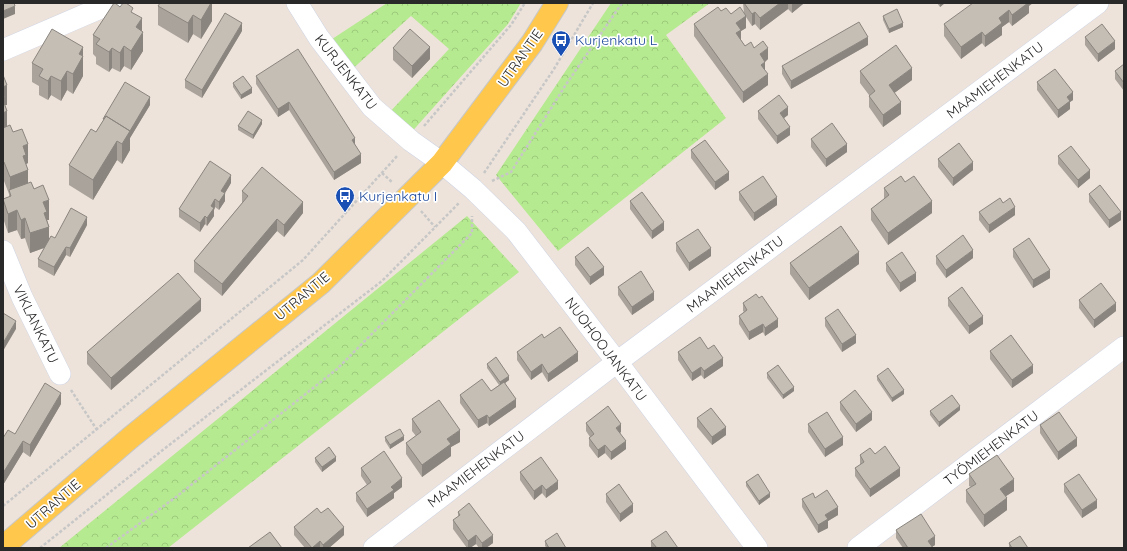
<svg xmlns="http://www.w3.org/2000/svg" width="1127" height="551" viewBox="0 0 1127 551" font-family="Quicksand,sans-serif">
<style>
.forest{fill:url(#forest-crowns)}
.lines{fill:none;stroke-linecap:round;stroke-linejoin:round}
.minor-casing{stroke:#cfd4e4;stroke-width:22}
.major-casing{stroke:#c7c7c7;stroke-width:24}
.path{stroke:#c7c7c7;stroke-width:2.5;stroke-dasharray:3 2;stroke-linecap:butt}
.minor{stroke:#fff;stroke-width:21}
.major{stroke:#ffc84d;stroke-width:22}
.wall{fill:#a9a39c}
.shaded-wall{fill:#8a857f}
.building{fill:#c5beb5;stroke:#8a857f}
.labels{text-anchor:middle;stroke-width:3.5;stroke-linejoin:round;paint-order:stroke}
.transit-label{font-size:14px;fill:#164399;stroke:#fff;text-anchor:start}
.street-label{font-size:14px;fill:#292929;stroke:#fff}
</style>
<defs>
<pattern id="forest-crowns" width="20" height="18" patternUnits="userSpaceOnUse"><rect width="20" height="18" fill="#b6ea90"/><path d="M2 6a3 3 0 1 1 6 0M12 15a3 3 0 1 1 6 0" fill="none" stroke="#9cc97c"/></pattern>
</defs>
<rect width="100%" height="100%" fill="#ede3da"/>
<path class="forest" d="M387,3H521L508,24L408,136L386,116L449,49L411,16L348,73L326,43Z
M611,3H710L666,35L726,118L558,251L496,175Z
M467,216L519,272L168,548H59Z"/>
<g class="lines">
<g class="minor-casing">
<path id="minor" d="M297,3L319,38L372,107L411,141L442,163L473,189L516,231L617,362L757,548
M3,50L112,3
M3,251L22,297L60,374
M374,548L617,362L1098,3
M858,548L1124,347"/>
</g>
<g class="major-casing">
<path id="major" d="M3,547L130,438L321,283L442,163L532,43L557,3"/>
</g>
<path class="path" d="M424,126L511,25L525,3
M382,173L393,183
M484,173L554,69L593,3
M492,181L511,172L565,86L622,3
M421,211L435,227
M71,390L97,430
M3,506L303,260L398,155
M40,548L164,449L382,281L459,203
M106,548L176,497L337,369L472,233V216"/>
<use href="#minor" class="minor"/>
<use href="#major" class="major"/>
</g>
<path class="wall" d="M212,3V21L201,39L193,34L188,43L158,25V6Z
M743,3H803V4L792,13L788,9L760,30L755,24L752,26L746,17V28L741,31V40L745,46L754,48L768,59L765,62V71L768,85L743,103L694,36V24L721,11L731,14L744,13Z
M937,3H945L940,7Z
M1029,6V13L1012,26L1009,22L1002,27V35L985,47L982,43L961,59L944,36V24Z
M120,7L133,13L142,31L143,51L131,70L124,66L120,72L112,68L109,72L96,64V57L93,54V35Z
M883,16L903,27L889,33L883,20Z
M242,31L202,98L185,88V80Z
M1085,37L1115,49L1098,62L1085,45Z
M868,45L791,89L782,74V66Z
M393,48L430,59L412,78L393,60Z
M83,56V76L73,94L67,90L61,101L51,95L48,100L39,95V86L32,82V63Z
M1124,64V91L1115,79V71Z
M860,71L912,80L894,93L901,114L883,127L869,107V95L860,83Z
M3,75L7,105H5L7,126L13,132L28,163L26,164L28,183L34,189L49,220H47L49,239L55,238L87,225L70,257L66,255L54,276L38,267V259L44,248L30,253L25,238L21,239L17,230L8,233L3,218V199L9,197V194L4,181L3,182Z
M256,76L355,145L361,163L334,180L289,110L278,117L256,84Z
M1037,82L1073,100L1070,102V109L1058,118L1037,90Z
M233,83L252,93L241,99L233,87Z
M150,105L130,138V150L122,164L117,160L93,200L69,185V165L96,132L103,121V119Z
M758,111L788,115L784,118L790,135L777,144L758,119Z
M262,124L253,139L238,130V126Z
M811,139L847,152L826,167L811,147Z
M691,150L729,180L715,190L691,158Z
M1058,156L1090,178L1078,188L1058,164Z
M938,159L973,170L953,186L938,167Z
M905,182L932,213L888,245L871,220V209L884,199V188Z
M231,183L225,193V201L219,210L215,207L214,210V216L207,226L205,224L200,232L179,217V209Z
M242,191L303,213L284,237L277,231L222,296L194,272V261L242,203Z
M739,192L777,205L754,221L739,200Z
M1089,194L1121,220L1109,228L1089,202Z
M630,201L664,230L652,239L630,209Z
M979,212L1015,215L989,233L979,220Z
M676,243L711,256L689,271L676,251Z
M1013,249L1050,278L1033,288L1013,257Z
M936,256L973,258L946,278L936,264Z
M575,257L604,275L590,285L575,265Z
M790,263L859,264L809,300L790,274Z
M886,263L916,281L900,292L886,271Z
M618,287L654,300L632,315L618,295Z
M948,298L983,324L969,334L948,306Z
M1079,300L1116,311L1094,328L1079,308Z
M743,303L778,327L765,336L763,332L749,340L739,324V316L744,312L743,311Z
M201,311L111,390L87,364V352Z
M825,318L856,343L842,352L825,326Z
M544,338L578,361L548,382L542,372L531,380L517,360V352Z
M708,349L723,366L704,379L701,375L692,381L678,360V352Z
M990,351L1033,373L1012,388L990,359Z
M1124,363V374L1123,372V364Z
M487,364L509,380L505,383L516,407L489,426L487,423L478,428L460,403V395L491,391L499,385L487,368Z
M767,373L794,391L783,399L767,378Z
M877,376L904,394L892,402L877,380Z
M840,402L872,420L856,432L840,410Z
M61,404L30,457L23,452L3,485V438L15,434Z
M960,410L939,427L930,415V411Z
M697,418L726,435L712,445L697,427Z
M412,419L460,442L451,447V456L422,477L406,454V443L416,436L412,431Z
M586,423L621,432L620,433L626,449L611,460L605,453L598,458L589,446V438L590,437L586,431Z
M808,424L843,445L825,457L808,432Z
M1040,425L1077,446L1058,460L1040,433Z
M385,437L404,440L390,449L385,441Z
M875,454L900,476L870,497L855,476V468L860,465V455Z
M315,458L336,461L322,472L315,462Z
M361,468L402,487L394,493V498L367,517L356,501V493L367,485L361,476Z
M520,472L558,489L546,498L542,493L534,500L520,480Z
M969,474L1014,491L1006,496L1007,510L984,527L966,502V490L971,487L969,486Z
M746,482L770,497L759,505L746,486Z
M1064,484L1097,508L1082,518L1064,492Z
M606,494L633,512L620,522L606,502Z
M815,498L838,515L828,521V528L818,533L802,507V499Z
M458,512L493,543L486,548H479L476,544L470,548H467L453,529V520L458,517Z
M321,513L344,535L329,548H305L294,535V527Z
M896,530L935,545L932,547L933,548H903L896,538Z
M545,541L566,548H547L545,546Z
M651,541L678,548H651Z
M1009,543L1028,548H1009Z"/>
<path class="shaded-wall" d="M211,3H212V21L201,39V20Z
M780,3H788V9L760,30V18Z
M792,3H803V4L792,13Z
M940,3H945L940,7Z
M1026,3H1033L1029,6V13L1012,26V15Z
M15,6V14L3,19V11Z
M1009,10V22L1002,27V35L985,47V36L999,18Z
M755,12V24L752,26V14Z
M193,15V34L188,43V23Z
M746,16V28L741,31V41L736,45V23Z
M142,18V34L143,32V51L131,70V51L136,27Z
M4,19V27L3,28V20Z
M242,23V31L202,98V90Z
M903,23V27L889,33V29Z
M982,32V43L961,59V47Z
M868,37V45L791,89V81Z
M1115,41V49L1098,62V54Z
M124,46V66L120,72V53Z
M83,47V76L73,94V74L79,54Z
M430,47V59L412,78V66Z
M112,48V68L109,72V52Z
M768,48V59L760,66V54Z
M765,62V74L761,65Z
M912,68V80L889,97V85Z
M67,71V90L61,101V81Z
M768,74V85L743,103V92Z
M51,76V95L48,100V81Z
M7,85V105H5L7,111V131L3,132V87Z
M252,88V93L241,99V95Z
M1073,92V100L1070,102V109L1058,118V110L1067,97Z
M150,97V105L130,138V150L122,164V144Z
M289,102V110L278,117V109Z
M901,102V114L883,127V115Z
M788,107V115L780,121V113Z
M262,120V124L253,139V135Z
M790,127V135L777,144V136Z
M355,138V146L352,140Z
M117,141V160L93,200V180Z
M28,144V163L26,164L28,170V189L10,192V177L23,146Z
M847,144V152L826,167V159Z
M361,154V163L334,180V172Z
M3,162H4V181L3,182Z
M973,162V170L953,186V178Z
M1090,170V178L1078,188V180Z
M729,172V180L715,190V182Z
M231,175V183L225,193V201L219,210V202L221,191Z
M777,197V205L754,221V213Z
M215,199V207L214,210V216L207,226V218L211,206Z
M49,200V220H47L49,227V246L30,253V233L43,202Z
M932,201V213L888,245V233Z
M303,202V213L284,237V225Z
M1015,207V215L989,233V225Z
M17,210V230L8,233V214Z
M1121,212V220L1109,228V220Z
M205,216V224L200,232V223Z
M87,217V225L70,257V248Z
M25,218V238L21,239V220Z
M277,219V231L222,296V284Z
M664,222V230L652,239V231Z
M66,247V255L54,276V267Z
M711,248V256L689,271V263Z
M973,250V258L946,278V270Z
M859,252V264L809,300V288Z
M604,267V275L590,285V277Z
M1050,270V278L1033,288V280Z
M916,273V281L900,292V283Z
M654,292V300L632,315V307Z
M201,299V311L111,390V378Z
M1116,303V311L1094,328V320Z
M983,316V324L969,334V326Z
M778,319V327L765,336V328Z
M16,321V329L3,351V343Z
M763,324V332L749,340V332Z
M856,335V343L842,352V344Z
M578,352V361L548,382V374Z
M723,358V366L704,379V371Z
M542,364V372L531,380V372Z
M1033,365V373L1012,388V380Z
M701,367V375L692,381V373Z
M509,376V380L500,387V382Z
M794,387V391L783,399V395Z
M904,390V394L892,402V398Z
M61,393V404L30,457V445Z
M516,399V407L489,426V418Z
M960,406V410L939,427V422Z
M872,412V420L856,432V424Z
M487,415V423L478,428V420Z
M621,424V432L616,436V428Z
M726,427V435L712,445V437Z
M460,430V442L451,447V456L422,477V465L447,439Z
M404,436V440L390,449V445Z
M843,437V445L825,457V449Z
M1077,438V446L1058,460V452Z
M23,441V452L3,485V473Z
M626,441V449L611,460V452Z
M605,445V453L598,458V450Z
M336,457V461L322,472V467Z
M900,468V476L870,497V489Z
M402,478V487L394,493V498L367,517V509L391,487Z
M1014,479V491L1000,500V489Z
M558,481V489L546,498V490Z
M542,485V493L534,500V491Z
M770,493V497L759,505V501Z
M1007,498V510L984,527V515Z
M1097,500V508L1082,518V510Z
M633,504V512L620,522V514Z
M838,507V515L828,521V528L818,533V525L825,515Z
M344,527V535L329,548H323V545Z
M476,535V544L470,548H468V541Z
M493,535V543L486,548H482V543Z
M935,536V545L930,548L928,541Z
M320,541V548H312Z"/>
<path class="building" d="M3,3H14L15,6L3,11Z
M114,3H115L120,7L123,3H126L133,8L131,12L142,18L136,27L143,32L131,51L124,46L120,53L112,48L109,52L96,44L100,39L93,35Z
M160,3H211L201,20L193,15L188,23L158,6Z
M744,3H780L760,18L755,12L752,14Z
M973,3H1028L1012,15L1009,10L999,18L1002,23L985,36L982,32L961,47L944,24Z
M718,7L721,11L726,8L731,14L740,7L746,16L736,23L741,30L736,33L745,46L751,42L754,48L763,41L768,48L760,54L765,62L761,65L768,74L743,92L694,24Z
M897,9L903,23L889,29L883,16Z
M225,13L242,23L202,90L185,80Z
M859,22L868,37L791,81L782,66Z
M1102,24L1115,41L1098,54L1085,37Z
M52,29L83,47L79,54L83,56L73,74L67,71L61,81L51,76L48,81L39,76L43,69L32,63Z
M410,29L430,47L412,66L393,48Z
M896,45L912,68L889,85L901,102L883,115L869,96L875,91L860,71Z
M298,49L355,138L352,140L361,154L334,172L289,102L278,109L256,76Z
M1124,64V83L1115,71Z
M1055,69L1073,92L1067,97L1070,101L1058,110L1037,82Z
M3,75L7,85L3,87Z
M243,76L252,88L241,95L233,83Z
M125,82L150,97L130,131L106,116L104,119H103Z
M3,91L5,97H3Z
M779,95L788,107L780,113L790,127L777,136L758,111Z
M3,100L7,111L3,113Z
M248,111L262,120L253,135L238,126Z
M106,116L130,131L122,144L117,141L93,180L69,165L91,129L96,132Z
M832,123L847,144L826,159L811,139Z
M10,125L13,132L22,129L28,144L23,146L26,155L23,156L28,170L10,177L4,162H3V128Z
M705,140L729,172L715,182L691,150Z
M959,143L973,162L953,178L938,159Z
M1071,146L1090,170L1078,180L1058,156Z
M210,161L231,175L221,191L225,193L219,202L215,199L211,206L214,208L207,218L205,216L200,223L179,209Z
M262,167L303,202L284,225L277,219L222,284L194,261L248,196L242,191Z
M763,176L777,197L754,213L739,192Z
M901,176L905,182L914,176L932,201L888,233L871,209L889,195L884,188Z
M31,182L34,189L43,185L49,200L43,202L47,212L44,213L49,227L30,233L25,218L21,220L17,210L8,214L3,199L11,196L9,190Z
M1100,185L1121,212L1109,220L1089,194Z
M642,192L664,222L652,231L630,201Z
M1000,198L1003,203L1010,198L1015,207L989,225L979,212Z
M71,208L87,217L70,248L66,247L54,267L38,259L51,236L55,238Z
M841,226L859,252L809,288L790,263Z
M698,229L711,248L689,263L676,243Z
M963,235L973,250L946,270L936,256Z
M1029,238L1050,270L1033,280L1013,249Z
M588,247L604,267L590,277L575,257Z
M902,252L916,273L900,283L886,263Z
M641,271L654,292L632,307L618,287Z
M178,273L201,299L111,378L87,352Z
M1101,283L1116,303L1094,320L1079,300Z
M962,287L983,316L969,326L948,298Z
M756,294L759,298L762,296L778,319L765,328L763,324L749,332L739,316L747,310L743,303Z
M838,309L856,335L842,344L825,318Z
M3,313L16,321L3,343Z
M560,327L578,352L548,374L542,364L531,372L517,352L542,334L544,338Z
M1011,335L1033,365L1012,380L990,351Z
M700,337L708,349L714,345L723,358L704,371L701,367L692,373L678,352Z
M496,357L509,376L500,382L487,364Z
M778,365L794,387L783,395L767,373Z
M888,368L904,390L892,398L877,376Z
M482,379L491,391L504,382L516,399L489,418L487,415L478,420L460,395Z
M45,383L61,393L30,445L23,441L3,473V438L8,430L15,434Z
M855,390L872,412L856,424L840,402Z
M952,395L960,406L939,422L930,411Z
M439,400L460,430L447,439L451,444L422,465L406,443L421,432L412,419Z
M608,406L621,424L616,428L626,441L611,452L605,445L598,450L589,438L594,434L586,423Z
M711,408L726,427L712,437L697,418Z
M827,412L843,437L825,449L808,424Z
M1059,412L1077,438L1058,452L1040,425Z
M400,429L404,436L390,445L385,437Z
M885,446L900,468L870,489L855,468L864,462L860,455L870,448L875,454Z
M329,447L336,457L322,467L315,458Z
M384,451L402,478L391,487L394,490L367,509L356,493L371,482L361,468Z
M997,455L1014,479L1000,489L1007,498L984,515L966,490L976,484L969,474Z
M541,457L558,481L546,490L542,485L534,491L520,472Z
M758,474L770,493L759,501L746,482Z
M1079,474L1097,500L1082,510L1064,484Z
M619,484L633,504L620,514L606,494Z
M827,490L838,507L825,515L828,519L818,525L802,499L813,493L815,498Z
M469,503L493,535L482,543L476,535L468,541L453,520L460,515L458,512Z
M317,508L321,513L328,508L344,527L323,545L320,541L312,548L294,527Z
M921,514L935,536L928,541L933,548H908L896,530Z
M666,531L678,548H657L651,541Z
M270,532L282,548H248Z
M557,533L566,548H549L545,541Z
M1020,536L1028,548H1012L1009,543Z"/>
<defs>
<g id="bus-pin" transform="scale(1)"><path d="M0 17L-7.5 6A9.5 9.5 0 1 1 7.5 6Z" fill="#1a4fb4" stroke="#fff"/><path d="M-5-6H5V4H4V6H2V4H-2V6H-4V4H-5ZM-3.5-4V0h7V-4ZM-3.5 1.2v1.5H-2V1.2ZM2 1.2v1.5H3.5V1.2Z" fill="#fff"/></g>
</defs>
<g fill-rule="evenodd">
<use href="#bus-pin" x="561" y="40"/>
<use href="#bus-pin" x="345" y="196"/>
</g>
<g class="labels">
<g class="transit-label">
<text x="575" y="45">Kurjenkatu L</text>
<text x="359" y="201">Kurjenkatu I</text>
</g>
<g class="street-label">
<text transform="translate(520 58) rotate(-55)" y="5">UTRANTIE</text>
<text transform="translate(346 72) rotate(52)" y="5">KURJENKATU</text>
<text transform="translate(995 80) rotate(-37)" y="5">MAAMIEHENKATU</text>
<text transform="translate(735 274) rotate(-37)" y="5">MAAMIEHENKATU</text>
<text transform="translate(302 296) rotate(-40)" y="5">UTRANTIE</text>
<text transform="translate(36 324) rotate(64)" y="5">VIKLANKATU</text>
<text transform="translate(606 349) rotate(53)" y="5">NUOHOOJANKATU</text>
<text transform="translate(991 448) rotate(-37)" y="5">TYÖMIEHENKATU</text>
<text transform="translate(476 469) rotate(-37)" y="5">MAAMIEHENKATU</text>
<text transform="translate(53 504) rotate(-41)" y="5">UTRANTIE</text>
</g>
</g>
<rect width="1127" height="551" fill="none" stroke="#292929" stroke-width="8"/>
</svg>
